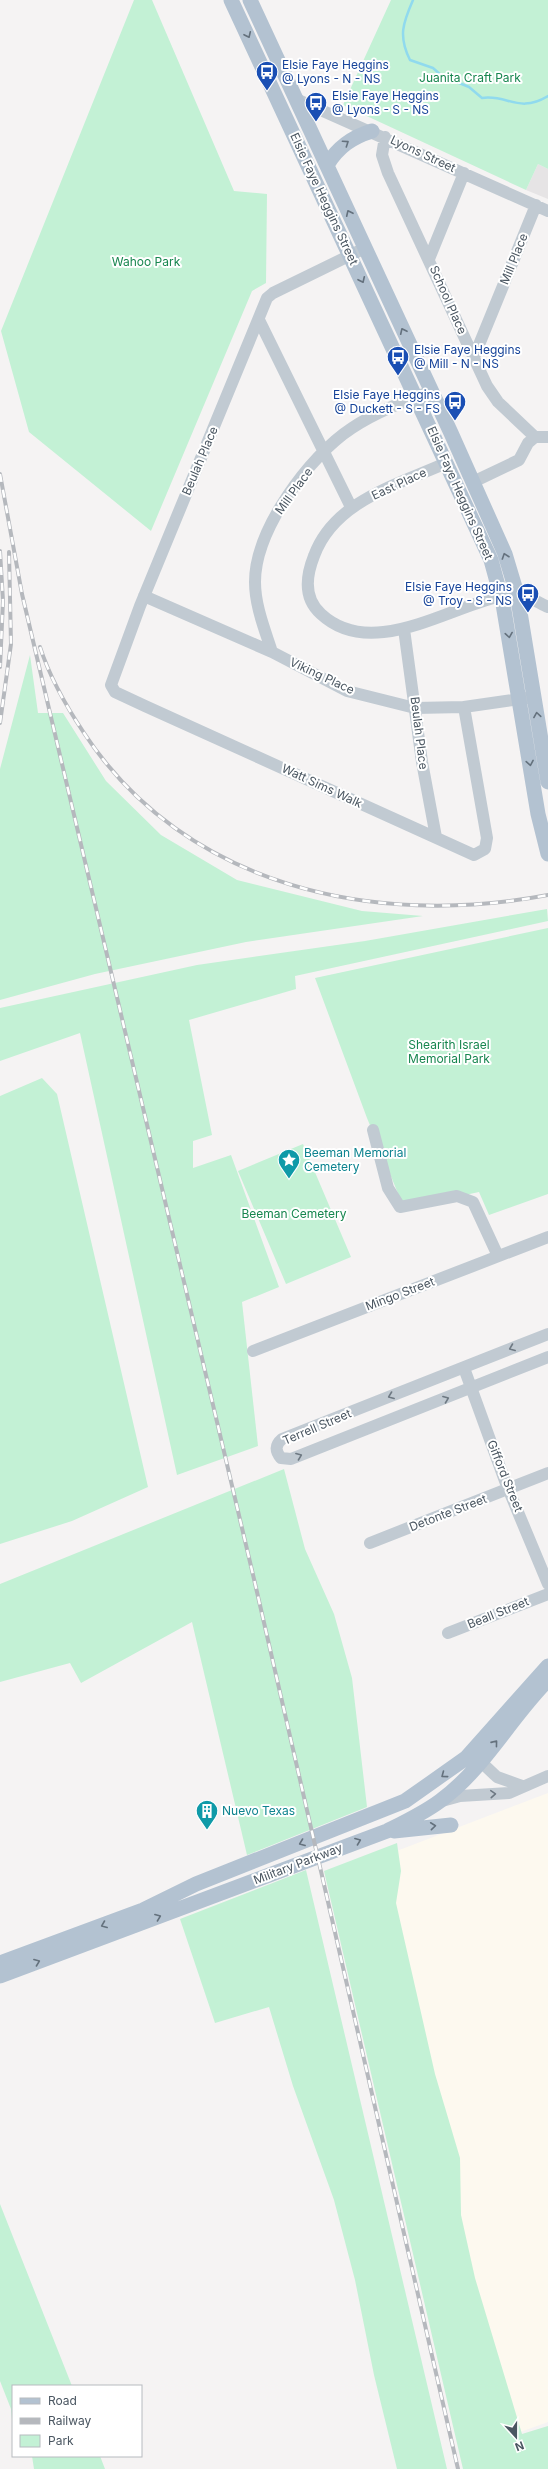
<svg xmlns="http://www.w3.org/2000/svg" width="548" height="2469" viewBox="0 0 548 2469" font-family="Inter,sans-serif">
<style>
.commercial{fill:#fdf9ef}
.education{fill:#e6e4e5}
.green{fill:#c3f1d5}
.lines{fill:none;stroke-linecap:round;stroke-linejoin:round}
.stream{stroke:#90daee;stroke-width:2.5}
.minor{stroke:#c1cad2;stroke-width:12}
.major{stroke:#b3c2d1;stroke-width:15}
.rail-casing{stroke:#b5b8bd;stroke-width:4}
.rail{stroke:#fff;stroke-width:2.5;stroke-dasharray:8;stroke-linecap:butt}
.oneway{stroke:#64717d}
.oneway2{stroke:#6e7983}
.labels{text-anchor:middle;stroke-width:4;stroke-linejoin:round;paint-order:stroke}
.transit-label{font-size:12px;fill:#164399;stroke:#fff;text-anchor:start}
.park-label{font-size:12px;fill:#17864f;stroke:#fff}
.street-label{font-size:12px;fill:#4a5661;stroke:#fff}
.culture-label{font-size:12px;fill:#0d838f;stroke:#fff;text-anchor:start}
</style>
<rect width="100%" height="100%" fill="#f5f3f3"/>
<path class="commercial" d="M548,1793V2422L482,2446L355,1867Z"/>
<path class="education" d="M538,164L548,169V199L526,190Z"/>
<path class="green" d="M134,0H152L234,191L267,194L266,283L252,291L151,531L29,432L1,331Z
M391,0H548V169L538,164L526,190L343,105Z
M30,655L38,713H63L106,781L161,835L237,880L362,911L423,916L246,942L95,974L0,1000V769Z
M547,909L548,921L295,976L296,989L189,1020L212,1135L193,1141V1168L231,1155L279,1287L242,1302L258,1446L177,1475L80,1033L0,1061V1008L197,965L365,941Z
M548,928V1194L489,1215L479,1192L404,1208L367,1118L315,978Z
M42,1078L57,1094L148,1487L72,1521L0,1544V1096Z
M303,1144L351,1257L286,1284L238,1171Z
M284,1469L305,1549L334,1614L352,1678L367,1807L247,1855L192,1622L81,1683L70,1663L0,1682V1584Z
M397,1843L401,1871L396,1903L435,2074L460,2158L461,2215L475,2278L522,2434L548,2426V2469H463L324,1871Z
M306,1870L447,2469H397L374,2375L355,2280L334,2200L293,2086L269,2007L215,2023L180,1919Z
M0,2204L72,2386H13V2430L11,2409L0,2381Z
M32,2456H100L105,2469H34Z"/>
<g class="lines">
<path class="stream" d="M413,0C403,23 398,36 410,60L433,68L442,76L469,87L482,98C508,94 518,114 548,96"/>
<path class="minor" d="M296,99L548,211
M385,137L382,155L388,173L487,386L498,402L535,437H548
M365,248L273,293L267,298L140,606L111,685L115,692L145,706L474,855L485,849L487,838L464,707
M429,259L464,173
M259,320L351,507
M474,357L536,205
M446,463C397,485 334,501 314,556C306,576 303,598 321,614C375,664 458,599 514,594C524,593 539,603 548,607
M473,482L519,460L528,443L535,437
M144,596L272,652L347,691L415,708L464,707L534,697
M404,629L422,762L436,837
M272,652C265,630 255,606 255,582C255,530 309,456 352,428C376,412 405,401 432,391
M373,1130L388,1188L400,1207L457,1196L473,1202L498,1256
M548,1334L282,1439C275,1445 275,1451 281,1458L291,1459L548,1357
M253,1351L548,1237
M464,1368L505,1481L548,1584
M370,1543L548,1473
M448,1633L548,1594
M480,1761L497,1777L522,1786
M442,1801L460,1796L509,1793L548,1776"/>
<path class="major" d="M231,0L491,560L503,604L538,814L548,854
M250,0L451,433L505,554L517,594L548,782
M327,165C338,147 352,137 372,131
M394,1831L451,1825
M0,1963L143,1910L196,1884L405,1801L466,1758L548,1666
M0,1976L387,1831C405,1822 424,1813 440,1801C484,1769 510,1718 548,1680"/>
<g class="rail-casing">
<path id="rail" d="M0,474L22,594L254,1579L458,2469
M0,551L3,601L0,667
M40,647C50,678 66,706 84,733C185,887 375,928 548,895
M0,723L11,644L9,552"/>
</g>
<use href="#rail" class="rail"/>
</g>
<defs><path id="oneway-chevron" d="M-2-3.5L2.5 0L-2 3.5" fill="none" stroke-width="1.6" stroke-linecap="round" stroke-linejoin="round"/></defs>
<g class="oneway">
<use href="#oneway-chevron" transform="translate(248 35) rotate(65)"/>
<use href="#oneway-chevron" transform="translate(346 143) rotate(-34)"/>
<use href="#oneway-chevron" transform="translate(349 213) rotate(-115)"/>
<use href="#oneway-chevron" transform="translate(362 280) rotate(65)"/>
<use href="#oneway-chevron" transform="translate(403 331) rotate(-115)"/>
<use href="#oneway-chevron" transform="translate(505 556) rotate(-109)"/>
<use href="#oneway-chevron" transform="translate(509 635) rotate(81)"/>
<use href="#oneway-chevron" transform="translate(537 715) rotate(-99)"/>
<use href="#oneway-chevron" transform="translate(530 763) rotate(80)"/>
<use href="#oneway-chevron" transform="translate(495 1743) rotate(-51)"/>
<use href="#oneway-chevron" transform="translate(444 1775) rotate(143)"/>
<use href="#oneway-chevron" transform="translate(433 1826) rotate(-6)"/>
<use href="#oneway-chevron" transform="translate(358 1841) rotate(-21)"/>
<use href="#oneway-chevron" transform="translate(302 1843) rotate(159)"/>
<use href="#oneway-chevron" transform="translate(158 1917) rotate(-21)"/>
<use href="#oneway-chevron" transform="translate(104 1925) rotate(158)"/>
<use href="#oneway-chevron" transform="translate(37 1962) rotate(-21)"/>
</g>
<g class="oneway2">
<use href="#oneway-chevron" transform="translate(512 1348) rotate(158)"/>
<use href="#oneway-chevron" transform="translate(391 1396) rotate(159)"/>
<use href="#oneway-chevron" transform="translate(446 1399) rotate(-21)"/>
<use href="#oneway-chevron" transform="translate(299 1456) rotate(-21)"/>
<use href="#oneway-chevron" transform="translate(493 1794) rotate(-4)"/>
</g>
<defs>
<g id="bus-pin" transform="scale(1.15)"><path d="M0 17L-7.5 6A9.5 9.5 0 1 1 7.5 6Z" fill="#1a4fb4" stroke="#fff"/><path d="M-5-6H5V4H4V6H2V4H-2V6H-4V4H-5ZM-3.5-4V0h7V-4ZM-3.5 1.2v1.5H-2V1.2ZM2 1.2v1.5H3.5V1.2Z" fill="#fff"/></g>
<g id="sight-pin" transform="scale(1.15)"><path d="M0 17L-7.5 6A9.5 9.5 0 1 1 7.5 6Z" fill="#0f9aa8" stroke="#fff"/><path d="M0-6L1.8-2.2L6-1.7L2.9 1.2L3.7 5.4L0 3.3L-3.7 5.4L-2.9 1.2L-6-1.7L-1.8-2.2Z" fill="#fff"/></g>
<g id="building-pin" transform="scale(1.15)"><path d="M0 17L-7.5 6A9.5 9.5 0 1 1 7.5 6Z" fill="#0f9aa8" stroke="#fff"/><path d="M-4-6H4V6H1V3H-1V6H-4ZM-2.5-4.3h1.7v1.8h-1.7ZM.8-4.3h1.7v1.8H.8ZM-2.5-1h1.7V.8h-1.7ZM.8-1h1.7V.8H.8Z" fill="#fff"/></g>
</defs>
<g fill-rule="evenodd">
<use href="#bus-pin" x="267" y="72"/>
<use href="#bus-pin" x="316" y="103"/>
<use href="#bus-pin" x="398" y="357"/>
<use href="#bus-pin" x="455" y="402"/>
<use href="#bus-pin" x="528" y="594"/>
<use href="#sight-pin" x="289" y="1160"/>
<use href="#building-pin" x="207" y="1811"/>
</g>
<g class="labels">
<g class="transit-label">
<text x="282" y="69">Elsie Faye Heggins<tspan x="282" dy="14">@ Lyons - N - NS</tspan></text>
<text x="332" y="100">Elsie Faye Heggins<tspan x="332" dy="14">@ Lyons - S - NS</tspan></text>
<text x="414" y="354">Elsie Faye Heggins<tspan x="414" dy="14">@ Mill - N - NS</tspan></text>
<text x="440" y="399" text-anchor="end">Elsie Faye Heggins<tspan x="440" dy="14">@ Duckett - S - FS</tspan></text>
<text x="512" y="591" text-anchor="end">Elsie Faye Heggins<tspan x="512" dy="14">@ Troy - S - NS</tspan></text>
</g>
<g class="park-label">
<text x="470" y="82">Juanita Craft Park</text>
<text x="146" y="266">Wahoo Park</text>
<text x="449" y="1049">Shearith Israel<tspan x="449" dy="14">Memorial Park</tspan></text>
<text x="294" y="1218">Beeman Cemetery</text>
</g>
<g class="street-label">
<text transform="translate(423 154) rotate(25)" y="4">Lyons Street</text>
<text transform="translate(324 199) rotate(65)" y="4">Elsie Faye Heggins Street</text>
<text transform="translate(514 259) rotate(-68)" y="4">Mill Place</text>
<text transform="translate(448 300) rotate(66)" y="4">School Place</text>
<text transform="translate(200 461) rotate(-67)" y="4">Beulah Place</text>
<text transform="translate(399 484) rotate(-25)" y="4">East Place</text>
<text transform="translate(294 491) rotate(-54)" y="4">Mill Place</text>
<text transform="translate(460 493) rotate(66)" y="4">Elsie Faye Heggins Street</text>
<text transform="translate(322 676) rotate(25)" y="4">Viking Place</text>
<text transform="translate(419 733) rotate(83)" y="4">Beulah Place</text>
<text transform="translate(322 786) rotate(25)" y="4">Watt Sims Walk</text>
<text transform="translate(400 1294) rotate(-21)" y="4">Mingo Street</text>
<text transform="translate(317 1427) rotate(-23)" y="4">Terrell Street</text>
<text transform="translate(505 1476) rotate(68)" y="4">Gifford Street</text>
<text transform="translate(448 1513) rotate(-21)" y="4">Detonte Street</text>
<text transform="translate(498 1613) rotate(-22)" y="4">Beall Street</text>
<text transform="translate(298 1864) rotate(-21)" y="4">Military Parkway</text>
</g>
<g class="culture-label">
<text x="304" y="1157">Beeman Memorial<tspan x="304" dy="14">Cemetery</tspan></text>
<text x="222" y="1815">Nuevo Texas</text>
</g>
</g>
<rect x="12" y="2385" width="130" height="72" fill="#ffffff" stroke="#b7bbc0"/>
<rect x="20" y="2398" width="20" height="6" fill="#b3c2d1" stroke="#b7bbc0"/>
<text x="48" y="2405" font-size="12" fill="#4a5661">Road</text>
<rect x="20" y="2418" width="20" height="6" fill="#b5b8bd" stroke="#b7bbc0"/>
<text x="48" y="2425" font-size="12" fill="#4a5661">Railway</text>
<rect x="20" y="2435" width="20" height="12" fill="#c3f1d5" stroke="#b7bbc0"/>
<text x="48" y="2445" font-size="12" fill="#4a5661">Park</text>
<g transform="translate(516 2437) rotate(159)" stroke="#ffffff" stroke-width="3" paint-order="stroke">
<path d="M0-3L7 15L0 10L-7 15Z" fill="#4a5661"/>
<text y="-6" font-size="11" font-weight="bold" text-anchor="middle" fill="#4a5661">N</text>
</g>
</svg>
